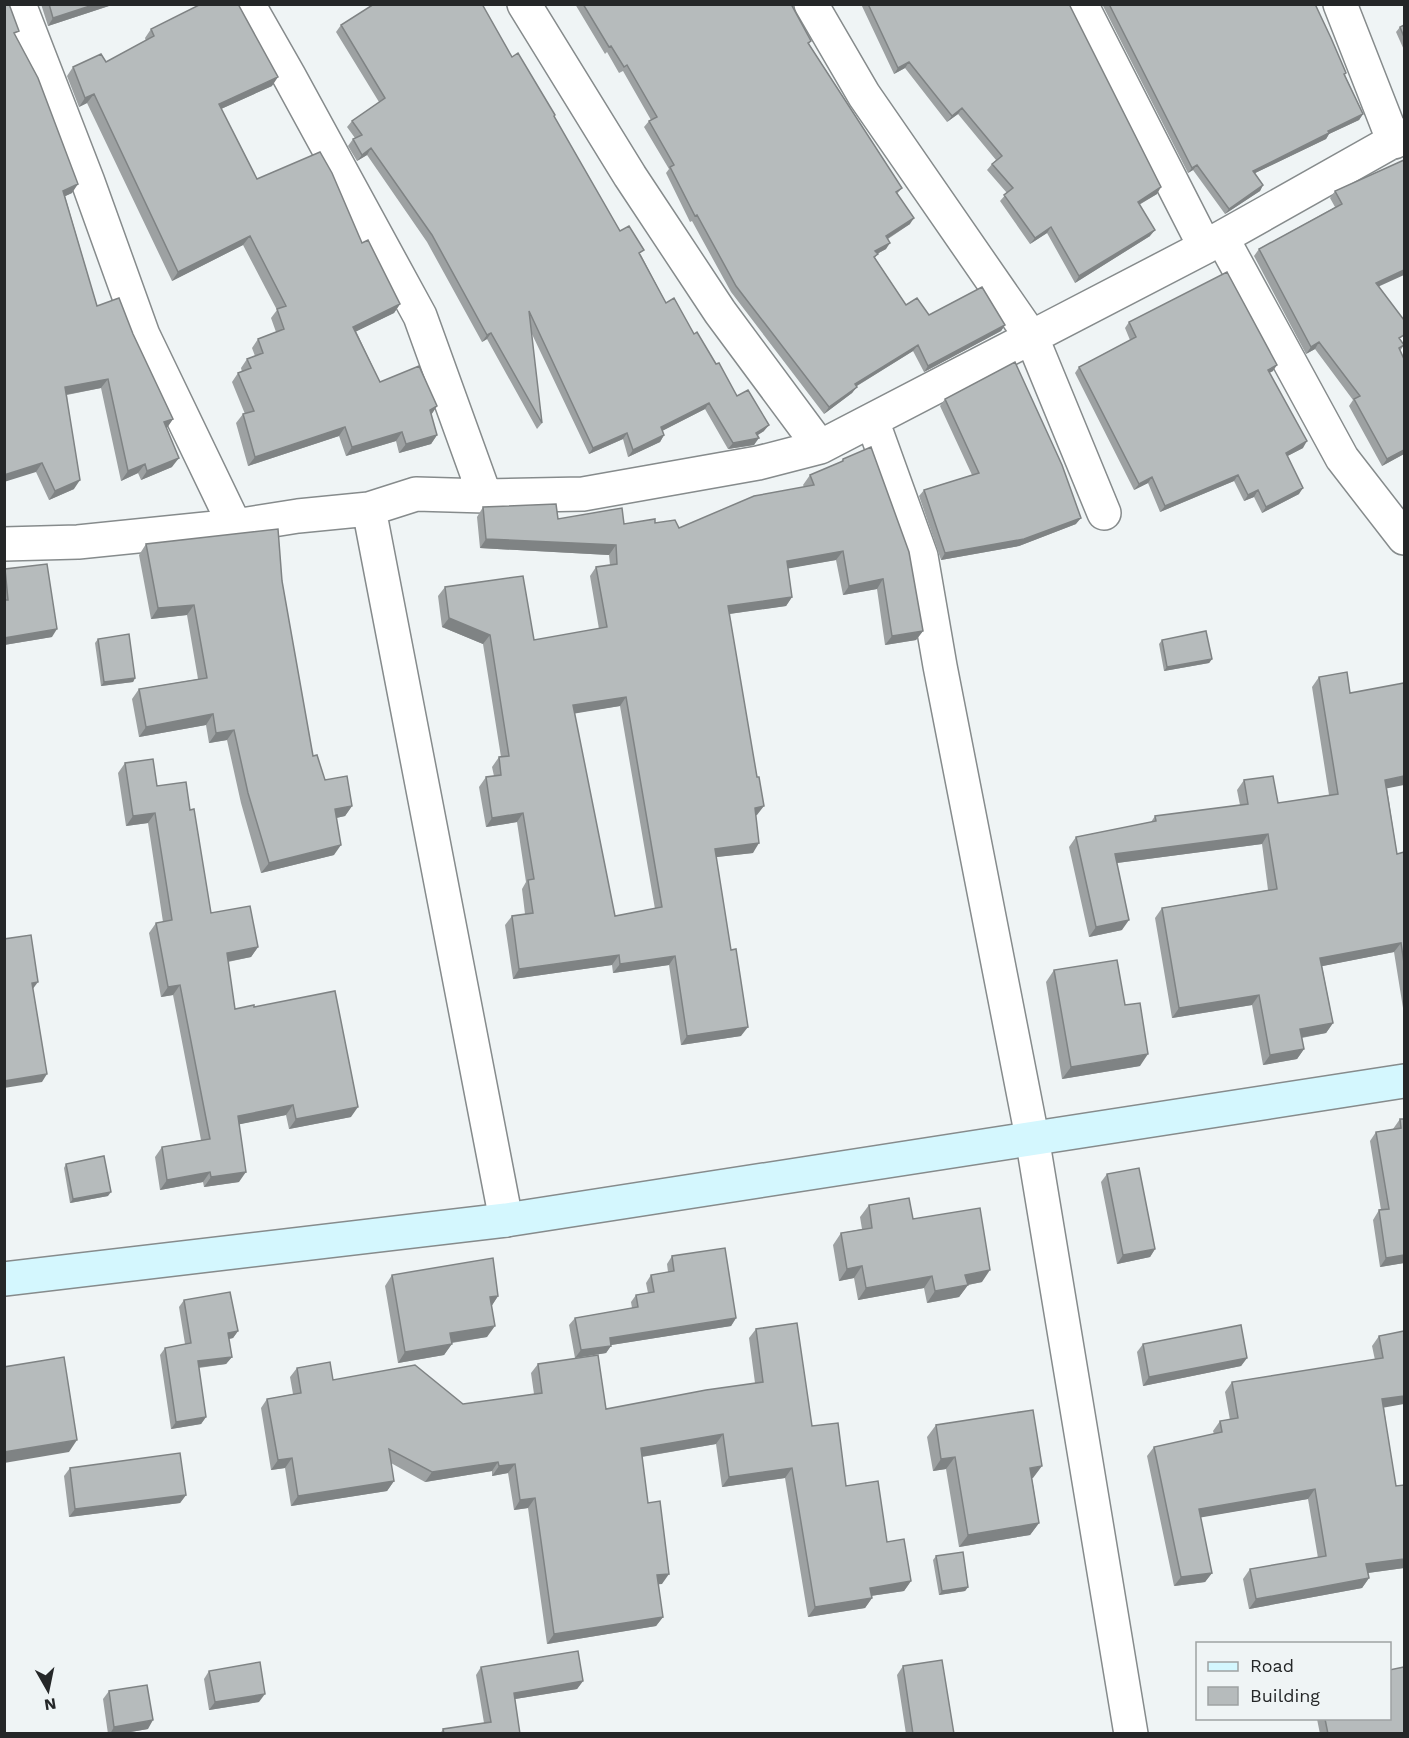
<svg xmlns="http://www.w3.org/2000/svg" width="1409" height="1738" viewBox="0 0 1409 1738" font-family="'Work Sans',sans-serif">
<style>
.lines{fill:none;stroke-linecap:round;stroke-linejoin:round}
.street-casing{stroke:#868b8c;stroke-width:36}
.secondary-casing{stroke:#868b8c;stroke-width:36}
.street{stroke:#fff;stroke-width:33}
.secondary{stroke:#d4f7fe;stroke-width:33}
.wall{fill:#9da1a2;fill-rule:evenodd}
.shaded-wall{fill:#7f8384}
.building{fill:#b6bbbc;stroke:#7f8384;stroke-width:1.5;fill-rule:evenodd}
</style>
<rect width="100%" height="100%" fill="#eff4f5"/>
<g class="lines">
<g class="street-casing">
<path id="street" d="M19,4L88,182L143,335L235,526
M248,4L289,76L420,316L485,496
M524,4L630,176L720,312L820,447
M811,4L864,95L1032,338L1104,513
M1081,4L1205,247
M1340,4L1394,142
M1222,238L1342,458L1404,538
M872,420L921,556L940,666L1032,1137L1131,1734
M369,509L506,1220
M4,544L78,542L235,526L298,516L369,509L416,494L485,496L583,494L758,463L820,447L1205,247L1404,135"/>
</g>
<g class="secondary-casing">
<path id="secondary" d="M4,1279L506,1220L1404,1081"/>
</g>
<use href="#street" class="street"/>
<use href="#secondary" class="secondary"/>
</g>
<path class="wall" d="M41,4H115L48,26Z
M575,4H791L811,41L809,44L902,188L897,194L910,224L888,239L886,249L877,254L875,258L906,305L929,315L1005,325L1001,331L924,372L913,351L857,386L852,393L824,414L731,292L692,221L690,222L666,173L669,169L644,127L649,121L651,120L623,71L619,73L607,52L605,54Z
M861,4H1069L1157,194L1139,205L1150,236L1075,283L1047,233L1030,244L1000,201L1007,193L987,170L992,164L996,160L958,114L947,122L905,68L894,74Z
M1102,4H1315L1346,73L1345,75L1363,114L1359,120L1329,134L1326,139L1255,173L1263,185L1260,191L1225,214L1193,170L1188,173Z
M341,25L512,57L555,115L554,117L620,231L641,255L666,303L694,334L716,364L737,396L764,431L758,435L754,445L728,449L705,409L662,431L664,435L660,442L628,457L623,439L589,454L531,332L542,423L537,429L487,339L482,342L427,242L367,155L357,161L348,146L353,139L355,138L347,127L352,121L379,102L336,32Z
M1404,25V50L1396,32L1400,27Z
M151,29L272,86L221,109L257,179L362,243L400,304L394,313L356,331L380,382L437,406L431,415L437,435L431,444L399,453L396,441L346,456L339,436L248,466L236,423L243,414H245L232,382L238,373L242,372L241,368L247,359L255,356L252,348L258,339L276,332L271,318L277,310L243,245L172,281L87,103L79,107L67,76L73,67L106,62L146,41L145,38Z
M16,36L72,193L65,196L97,306L133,334L173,419L166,428L172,467L141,480L138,473L121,481L101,388L67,395L74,489L49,500L36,472Z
M1404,160L1379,286L1401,341L1404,345L1400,351L1404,454L1382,466L1349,406L1353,400L1315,349L1306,354L1254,256L1259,249L1335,207L1330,198L1335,191Z
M1129,322L1273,371L1269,373L1303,448L1287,456L1299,494L1262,513L1254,497L1244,501L1234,481L1160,512L1148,483L1134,490L1075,373L1079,367L1130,340L1125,328Z
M945,399L1076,524L1019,546L941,560L919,496L924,490L972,475L940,406Z
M843,459L923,631L916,640L885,645L877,589L843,595L836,560L788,568L792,597L786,606L729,614L757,815H756L753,853L716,857L741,1036L681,1045L669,965L613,973L612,965L513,979L505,925L512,916L525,914L522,889L526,882L517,822L486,827L479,787L486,777L494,776L492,767L499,757H501L483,644L442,627L438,596L445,587L534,640L599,629L590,576L596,567L610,565L609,555L480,548L477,517L483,507L558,519L624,524L655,523L679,528L804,487L803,485L810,475L840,463ZM620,706L655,909L615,916L574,713Z
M146,544L282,581L313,756L325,780L352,806L345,816L336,818L334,855L261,873L241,803L227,740L209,743L206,725L139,737L132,699L139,689L198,679L187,615L151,619L139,555Z
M5,569L52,637L4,645Z
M98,639L135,678L133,682L101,686L95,643Z
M1162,640L1212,659L1209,663L1164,671L1159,644Z
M1319,677L1350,693L1387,788L1397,854L1404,852V1008H1403L1394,952L1322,966L1333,1023L1326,1033L1302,1038L1304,1049L1297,1059L1263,1065L1252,1005L1172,1018L1155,918L1162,908L1268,890L1262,844L1117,863L1122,930L1089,937L1069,847L1076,837L1151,822L1155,816L1240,805L1237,790L1244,780L1278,803L1329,795L1312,687Z
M125,763L190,810L211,913L258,947L251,957L228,962L235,1009L254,1007L351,1117L289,1129L286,1115L240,1124L239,1182L204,1187L203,1182L160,1190L155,1157L162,1147L201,1140L173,995L161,997L149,933L156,923L163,922L148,823L126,826L118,773Z
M1054,970L1125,1005L1140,1066L1062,1079L1046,982Z
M1400,1119H1404V1263L1380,1267L1373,1220L1379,1210H1381L1370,1141L1376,1132L1393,1129Z
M66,1164L108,1196L70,1203L64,1168Z
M1107,1174L1155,1249L1150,1257L1117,1264L1101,1182Z
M869,1205L913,1219L982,1282L968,1285L959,1297L927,1303L924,1288L858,1300L854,1278L839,1281L833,1245L841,1233L862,1229L860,1217Z
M672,1256L736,1318L731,1326L611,1345L606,1353L575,1358L569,1325L575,1318L632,1308L631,1302L636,1295L648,1293L646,1283L651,1275L668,1272L667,1264Z
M392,1275L498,1296L492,1305L487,1337L452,1343L444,1355L398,1363L385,1286Z
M184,1300L238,1331L233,1338L229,1339L232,1357L226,1364L199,1368L206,1417L201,1424L171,1429L160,1355L165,1348L185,1344L179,1307Z
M756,1329L846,1486L887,1542L911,1581L904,1591L871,1596L872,1598L865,1608L808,1617L785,1478L722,1487L716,1444L642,1457L648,1503L662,1584H658L663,1617L656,1626L547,1644L528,1508L514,1510L508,1473L492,1476V1471L425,1482L391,1463L394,1481L387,1491L291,1506L285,1468L271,1470L261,1408L267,1399L293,1394L290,1377L297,1368L333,1380L463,1404L534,1394L531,1373L538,1364L606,1409L755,1383L749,1338Z
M1404,1331L1384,1407L1404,1568L1368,1573L1369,1578L1362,1588L1249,1609L1243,1579L1250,1569L1318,1558L1308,1499L1200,1517L1212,1573L1205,1582L1174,1586L1147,1456L1154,1447L1214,1434L1213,1431L1220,1421L1230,1420L1225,1392L1232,1382L1375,1360L1372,1346L1379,1336Z
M1143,1344L1247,1358L1241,1366L1143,1386L1137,1352Z
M936,1425L1033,1478H1032L1039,1523L1030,1535L959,1547L946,1469L933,1471L927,1437Z
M70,1468L186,1495L180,1503L69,1517L64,1476Z
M936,1556L968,1587L965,1591L939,1595L933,1560Z
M903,1666L954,1734H906L897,1675Z
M481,1667L583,1681L577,1689L515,1699L520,1734H440L443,1729L484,1723L476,1675Z
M209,1671L259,1702L209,1710L204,1679Z
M109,1691L148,1729L119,1734H108L103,1699Z
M1317,1719H1389L1404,1734H1320Z"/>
<path class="shaded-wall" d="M96,4H115L48,26L53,18Z
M909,62L905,68L894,74L898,68Z
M278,77L272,86L212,113L219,104Z
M94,94L87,103L79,107L85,98Z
M962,108L958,114L947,122L952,116Z
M1363,114L1359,120L1329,134L1326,139L1249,176L1253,171L1328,131Z
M371,148L367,155L357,161L362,155Z
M1197,165L1193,170L1188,173L1192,168Z
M78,184L72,193L57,200L63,191Z
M1263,185L1260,191L1225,214L1229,209Z
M1161,187L1157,194L1133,208L1138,202Z
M914,218L910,224L882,242L886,236Z
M1051,227L1047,233L1030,244L1035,238Z
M1155,230L1150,236L1075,283L1079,276Z
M250,236L243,245L172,281L178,272Z
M890,243L886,249L871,257L875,251Z
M1404,270V275L1371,290L1376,283Z
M400,304L394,313L347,336L353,327Z
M1005,325L1001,331L924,372L928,366Z
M491,333L487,339L482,342L487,335Z
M1319,342L1315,349L1306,354L1311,347Z
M918,345L913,351L850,390L855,384Z
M1277,365L1273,371L1263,376L1268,370Z
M108,379L101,388L59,396L65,387Z
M857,387L852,393L824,414L829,407Z
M709,403L705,409L656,434L661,427Z
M437,406L431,415L430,410Z
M173,419L167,428L157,431L164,422Z
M769,425L764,431L751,439L756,433Z
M345,427L339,436L248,466L255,457Z
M402,432L396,441L346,456L352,447Z
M627,433L623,439L589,454L593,448Z
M437,435L431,444L399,453L406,444Z
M664,435L660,442L628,457L633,450Z
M759,438L754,445L728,449L733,443Z
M1307,441L1303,448L1282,459L1286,453Z
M1404,450V454L1382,466L1387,459Z
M179,458L172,467L141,480L147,471Z
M42,463L36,472L4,482V475Z
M145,464L138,473L121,481L128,471Z
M1238,475L1234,481L1160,512L1165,506Z
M1152,477L1148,483L1134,490L1139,484Z
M80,480L74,489L49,500L55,491Z
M1303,488L1299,494L1262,513L1266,507Z
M1258,490L1254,497L1244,501L1248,495Z
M1081,518L1076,524L1019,546L941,560L945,553Z
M486,539L616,545L609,555L480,548Z
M843,551L836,560L780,570L787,561Z
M883,579L877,589L843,595L849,586Z
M792,597L786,606L722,615L728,606Z
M194,605L187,615L151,619L158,608Z
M449,618L490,635L483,644L442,627Z
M57,629L52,637L4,645V638Z
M923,631L916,640L885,645L892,636Z
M1212,659L1209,663L1164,671L1167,667Z
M135,678L133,682L101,686L104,682Z
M626,697L620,706L566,715L573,705Z
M213,714L206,725L139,737L146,727Z
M234,730L227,740L209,743L216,733Z
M1404,776V785L1379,790L1385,780Z
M352,806L345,816L327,820L335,809Z
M764,806L757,815L749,817L755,808Z
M155,813L148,823L126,826L133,816Z
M523,813L517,822L486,827L492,818Z
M1268,834L1262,844L1109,864L1115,854Z
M759,843L753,853L708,858L715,849Z
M341,845L334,855L261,873L269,863Z
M1129,920L1122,930L1089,937L1096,927Z
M1401,943L1394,952L1313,968L1320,958Z
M258,947L251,957L220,963L227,953Z
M619,955L612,965L513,979L519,969Z
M675,956L669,965L613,973L620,964Z
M38,982L32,990V983Z
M180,985L173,995L161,997L168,987Z
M1259,995L1252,1005L1172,1018L1179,1008Z
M1333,1023L1326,1033L1293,1039L1300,1029Z
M748,1027L741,1036L681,1045L687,1036Z
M1304,1049L1297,1059L1263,1065L1270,1055Z
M1148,1054L1140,1066L1062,1079L1071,1067Z
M47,1074L42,1082L4,1088V1081Z
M293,1105L286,1115L231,1126L238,1116Z
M358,1107L351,1117L289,1129L296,1119Z
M210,1172L203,1182L160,1190L167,1180Z
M246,1172L239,1182L204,1187L211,1177Z
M111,1192L108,1196L70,1203L73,1199Z
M1155,1249L1150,1257L1117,1264L1123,1255Z
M1404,1255V1263L1380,1267L1386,1258Z
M862,1266L854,1278L839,1281L847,1269Z
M990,1270L982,1282L957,1287L965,1275Z
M932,1276L924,1288L858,1300L866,1288Z
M968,1285L959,1297L927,1303L935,1291Z
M498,1296L491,1307L490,1297Z
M736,1318L731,1326L605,1346L610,1338Z
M495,1326L487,1337L442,1344L450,1333Z
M238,1331L233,1338L223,1340L228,1333Z
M452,1344L444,1355L398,1363L405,1352Z
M611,1346L606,1353L575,1358L581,1350Z
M232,1357L226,1364L193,1368L198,1361Z
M1247,1358L1241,1366L1143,1386L1149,1377Z
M1404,1396V1404L1376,1409L1382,1399Z
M206,1417L201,1424L171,1429L176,1422Z
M723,1434L716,1444L634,1458L641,1448Z
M77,1440L69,1452L4,1463V1452Z
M955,1457L946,1469L933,1471L941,1459Z
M292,1458L285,1468L271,1470L278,1460Z
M498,1462L492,1471L425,1482L432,1472Z
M515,1464L508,1473L492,1476L499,1466Z
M1042,1466L1033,1478L1022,1480L1030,1468Z
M792,1468L785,1478L722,1487L729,1477Z
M394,1481L387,1491L291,1506L298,1496Z
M1315,1489L1308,1499L1192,1519L1199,1509Z
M186,1495L180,1503L69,1517L75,1509Z
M535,1498L528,1508L514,1510L520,1500Z
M1039,1523L1030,1535L959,1547L968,1535Z
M1404,1559V1568L1360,1574L1366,1564Z
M1212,1573L1205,1582L1174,1586L1181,1577Z
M669,1574L662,1584L650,1585L657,1575Z
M1369,1578L1362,1588L1249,1609L1256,1599Z
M911,1581L904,1591L863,1597L870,1588Z
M968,1587L965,1591L939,1595L942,1591Z
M872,1598L865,1608L808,1617L815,1607Z
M663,1617L656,1626L547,1644L554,1634Z
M583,1681L577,1689L509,1700L514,1693Z
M265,1694L259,1702L209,1710L215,1702Z
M153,1720L148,1729L119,1734H110L114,1727Z"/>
<path class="building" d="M4,4H9L19,31L14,33L38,78L78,184L63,191L97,306L119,298L133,334L173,419L164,422L179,458L147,471L145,464L128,471L108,379L65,387L80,480L55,491L42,463L4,475Z
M49,4H96L53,18Z
M201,4H238L278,77L219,104L257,179L320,152L332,173L362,243L368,240L400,304L353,327L380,382L419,366L437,406L430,410L437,435L406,444L402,432L352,447L345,427L255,457L243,414L254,411L238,373L251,368L247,359L263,353L258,339L284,329L277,309L286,306L250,236L178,272L94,94L85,98L73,67L101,54L106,62L154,36L151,29Z
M374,4H482L512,57L518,53L555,115L554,116L620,231L629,226L644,250L639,253L666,303L674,298L694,334L697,332L716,364L719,363L737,396L748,390L769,425L756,433L759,438L733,443L709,403L661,427L664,435L633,450L627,433L593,448L529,311L542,423L491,333L487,335L432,235L371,148L362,155L353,139L362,135L352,121L385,98L341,25Z
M583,4H791L811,41L808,43L902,188L896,192L914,218L886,236L890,243L875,251L878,254L874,257L906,305L917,298L929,315L982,287L1005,325L928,366L918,345L855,384L857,387L829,407L736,286L697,215L695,216L670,167L674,165L649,121L657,117L627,65L624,67L611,46L609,47Z
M868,4H1069L1161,187L1138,202L1155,230L1079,276L1051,227L1035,238L1004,195L1013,188L992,164L1002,156L962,108L952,116L909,62L898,68Z
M1109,4H1315L1331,38L1346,73L1344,74L1363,114L1328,131L1329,133L1253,171L1263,185L1229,209L1197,165L1192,168Z
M1404,25V37L1400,27Z
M1404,160V270L1376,283L1404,320V335L1399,338L1404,345L1399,348L1404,359V450L1387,459L1354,399L1360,396L1319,342L1311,347L1259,249L1342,204L1335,191Z
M1227,272L1277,365L1268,370L1307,441L1286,453L1303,488L1266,507L1258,490L1248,495L1238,475L1165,506L1152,477L1139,484L1079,367L1136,337L1129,322Z
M1015,362L1062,465L1081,518L1024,539L945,553L924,490L979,473L945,399Z
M871,447L909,552L923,631L892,636L883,579L849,586L843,551L787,561L792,597L728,606L757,777H759L764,806L755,808L759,843L715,849L731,950L736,949L748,1027L687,1036L675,956L620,964L619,955L519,969L512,916L533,913L528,880L534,879L523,813L492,818L486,777L501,775L499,757L509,756L490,635L449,618L445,587L523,576L534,640L607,627L596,567L617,564L616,545L486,539L483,507L556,504L558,519L622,508L624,524L655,519V523L675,520L679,528L754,496L814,485L810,475L843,461V459ZM626,697L662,907L615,916L573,705Z
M278,529L282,581L313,756L317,755L325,780L347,776L352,806L335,809L341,845L269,863L248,793L234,730L216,733L213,714L146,727L139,689L207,678L194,605L158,608L146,544Z
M47,564L57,629L4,638V600H8L5,569Z
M1206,631L1212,659L1167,667L1162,640Z
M129,634L135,678L104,682L98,639Z
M1347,672L1350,693L1404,683V776L1385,780L1397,854L1404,852V963L1401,943L1320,958L1333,1023L1300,1029L1304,1049L1270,1055L1259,995L1179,1008L1162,908L1277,889L1268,834L1115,854L1129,920L1096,927L1076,837L1156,821L1155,816L1248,804L1244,780L1273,776L1278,803L1338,794L1319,677Z
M153,759L157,786L186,782L190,810L194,809L211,913L250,906L258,947L227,953L235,1009L254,1005V1007L335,991L358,1107L296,1119L293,1105L238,1116L246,1172L211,1177L210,1172L167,1180L162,1147L210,1139L180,985L168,987L156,923L172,920L155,813L133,816L125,763Z
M31,935L38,982L32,983L47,1074L4,1081V939Z
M1117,960L1125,1005L1140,1003L1148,1054L1071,1067L1054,970Z
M1400,1119H1404V1255L1386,1258L1379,1210L1389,1209L1376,1132L1401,1128Z
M104,1156L111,1192L73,1199L66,1164Z
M1139,1168L1155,1249L1123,1255L1107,1174Z
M909,1198L913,1219L980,1208L990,1270L965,1275L968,1285L935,1291L932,1276L866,1288L862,1266L847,1269L841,1233L872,1228L869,1205Z
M725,1248L736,1318L610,1338L611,1346L581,1350L575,1318L638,1307L636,1295L654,1292L651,1275L674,1271L672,1256Z
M493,1258L498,1296L490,1297L495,1326L450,1333L452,1344L405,1352L392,1275Z
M230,1292L238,1331L228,1333L232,1357L198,1361L206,1417L176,1422L165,1348L191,1343L184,1300Z
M797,1323L812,1426L838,1423L846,1486L878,1481L887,1542L904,1539L911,1581L870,1588L872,1598L815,1607L792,1468L729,1477L723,1434L641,1448L648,1503L660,1501L669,1574L657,1575L663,1617L554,1634L535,1498L520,1500L515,1464L499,1466L498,1462L432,1472L389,1449L394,1481L298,1496L292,1458L278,1460L267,1399L301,1393L297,1368L330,1362L333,1380L415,1365L463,1404L542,1393L538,1364L598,1355L606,1409L706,1390L763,1382L756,1329Z
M1241,1325L1247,1358L1149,1377L1143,1344Z
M1404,1331V1396L1382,1399L1396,1486L1404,1485V1559L1366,1564L1369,1578L1256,1599L1250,1569L1326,1556L1315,1489L1199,1509L1212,1573L1181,1577L1154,1447L1222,1432L1220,1421L1238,1418L1232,1382L1383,1358L1379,1336Z
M64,1357L77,1440L4,1452V1367Z
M1033,1410L1042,1466L1030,1468L1039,1523L968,1535L955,1457L941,1459L936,1425Z
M180,1453L186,1495L75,1509L70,1468Z
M963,1552L968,1587L942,1591L936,1556Z
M578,1651L583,1681L514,1693L520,1734H444L443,1729L491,1722L481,1667Z
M942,1660L954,1734H913L903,1666Z
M260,1662L265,1694L215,1702L209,1671Z
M1404,1667V1734H1328L1325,1719H1389V1670Z
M147,1685L153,1720L114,1727L109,1691Z"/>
<rect width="1409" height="1738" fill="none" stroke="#252728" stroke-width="12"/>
<rect x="1196" y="1642" width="195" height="78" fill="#eff4f5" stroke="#9ea2a3" stroke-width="1.5"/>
<rect x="1208" y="1662" width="30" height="9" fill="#d4f7fe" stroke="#9ea2a3" stroke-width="1.5"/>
<text x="1250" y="1672" font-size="18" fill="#252728">Road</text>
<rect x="1208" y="1687" width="30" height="18" fill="#b6bbbc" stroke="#9ea2a3" stroke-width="1.5"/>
<text x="1250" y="1702" font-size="18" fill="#252728">Building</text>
<g transform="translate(48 1690) rotate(171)" stroke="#eff4f5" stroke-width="4.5" paint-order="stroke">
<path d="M0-4.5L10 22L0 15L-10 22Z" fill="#252728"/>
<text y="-9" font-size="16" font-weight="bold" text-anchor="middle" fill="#252728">N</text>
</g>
</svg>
